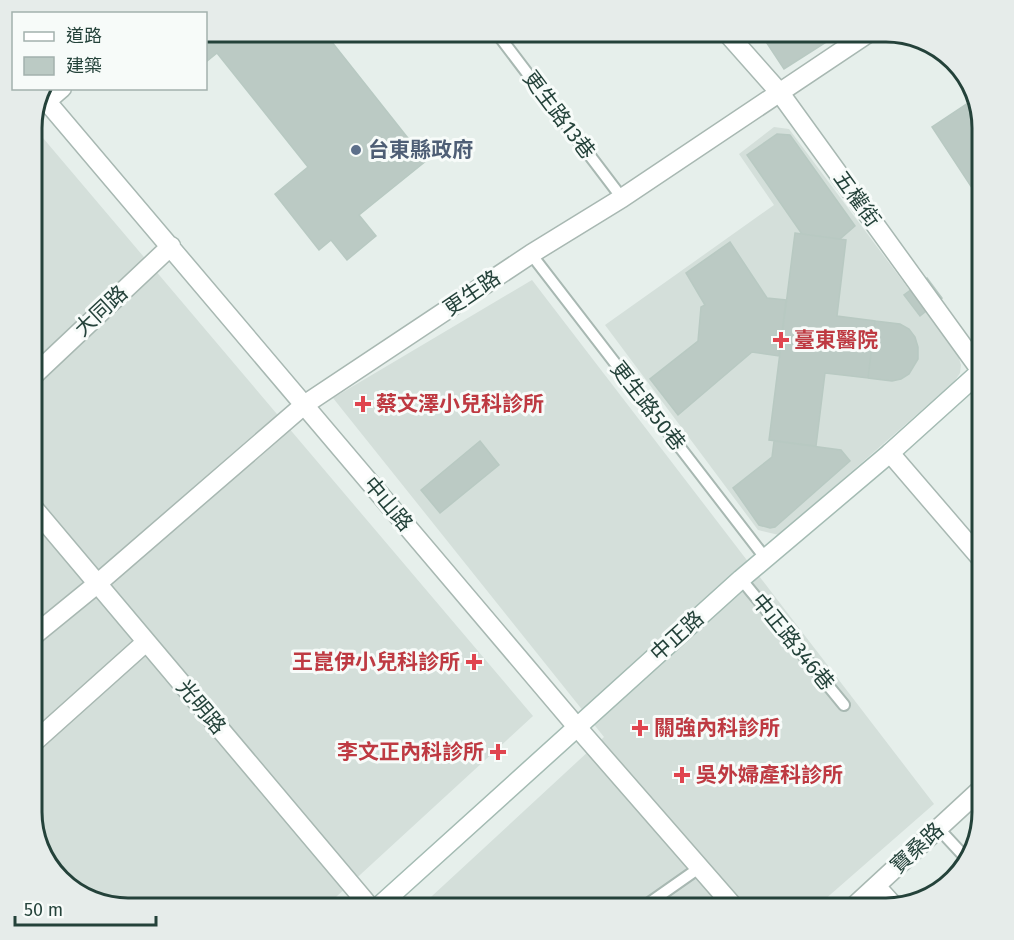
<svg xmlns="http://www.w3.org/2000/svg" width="1014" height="940" viewBox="0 0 1014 940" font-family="'Fira Sans','Noto Sans TC',sans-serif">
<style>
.built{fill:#d4dfda}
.building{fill:#bbcac4;stroke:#b8c9c2;stroke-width:1.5}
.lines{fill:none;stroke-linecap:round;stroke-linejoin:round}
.lane-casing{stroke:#a8b8b2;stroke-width:14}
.street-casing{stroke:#a8b8b2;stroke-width:21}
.secondary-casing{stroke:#a4bbb3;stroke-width:21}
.lane{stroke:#fff;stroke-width:10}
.street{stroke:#fff;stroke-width:18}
.secondary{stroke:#fff;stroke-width:18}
.service-dot{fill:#5c6f8a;stroke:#f7fbf9;stroke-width:2}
.health-dot{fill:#e0444e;stroke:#f7fbf9;stroke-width:2}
.labels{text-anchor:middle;stroke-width:6;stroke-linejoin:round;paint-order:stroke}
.street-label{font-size:21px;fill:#24423a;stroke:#f7fbf9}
.service-label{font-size:21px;font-weight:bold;fill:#4e5e75;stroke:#f7fbf9;text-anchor:start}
.health-label{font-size:21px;font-weight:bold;fill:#be3a42;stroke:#f7fbf9;text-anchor:start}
.rim{fill:none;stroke:#24423a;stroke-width:3}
</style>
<rect width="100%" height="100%" fill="#e6efeb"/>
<path class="built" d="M32,125L533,716L324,908H128L59,880L32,818Z
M774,127L789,129L958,355L961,365L960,373L954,382L779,535L758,530L605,325L774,205L739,154Z
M532,280L934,804L815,908H419L604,737L333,398Z"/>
<path class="building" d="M206,32H324L426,161L359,215L376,236L347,260L331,240L319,250L275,194L308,167L217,53L206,62Z
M765,32H842L784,69L761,34Z
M968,103L982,126V189L976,194L932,127Z
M777,134L790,135L855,226L840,239L802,234L747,155Z
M795,233L846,240L837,316L875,321L868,378L825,373L816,446L769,440Z
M730,242L767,298L786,300L779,356L752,352L678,415L650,379L698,341L701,307L705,305L686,273Z
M927,278L942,298L920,316L904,295Z
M875,321L900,324L909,329L915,337L918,347V359L909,374L901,379L892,381L868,378Z
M480,441L499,465L440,513L421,490Z
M774,441L841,450L850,461L775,527L770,528L759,525L733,488L772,457Z"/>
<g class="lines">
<g class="lane-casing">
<path id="lane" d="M496,32L622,198
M531,254L766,559
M741,579L844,705
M939,829L964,856
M642,908L699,868"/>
</g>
<g class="street-casing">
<path id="street" d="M726,32L780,93L981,371
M43,97L577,727L735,908
M47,101L62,88
M32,377L171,246
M890,453L982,560
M32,506L371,908
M32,637L97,584L304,405L531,254L622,198L870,32
M32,744L146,642
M876,886L895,907
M852,908L982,788"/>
</g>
<g class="secondary-casing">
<path id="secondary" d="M377,908L741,579L890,453L982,370"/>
</g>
<use href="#lane" class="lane"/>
<use href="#street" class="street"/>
<use href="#secondary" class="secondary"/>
</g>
<circle class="service-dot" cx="356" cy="150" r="6"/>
<g class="health-dot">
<path d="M778 331h6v6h6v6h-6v6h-6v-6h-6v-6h6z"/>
<path d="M360 395h6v6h6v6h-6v6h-6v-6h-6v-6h6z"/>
<path d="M471 653h6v6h6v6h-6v6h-6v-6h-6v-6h6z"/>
<path d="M637 719h6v6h6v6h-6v6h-6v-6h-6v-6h6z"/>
<path d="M495 743h6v6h6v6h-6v6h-6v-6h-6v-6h6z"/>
<path d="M679 766h6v6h6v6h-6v6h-6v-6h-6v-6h6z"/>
</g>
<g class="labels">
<g class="street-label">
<text transform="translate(559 115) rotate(53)" y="7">更生路13巷</text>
<text transform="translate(857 199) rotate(54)" y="7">五權街</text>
<text transform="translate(472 293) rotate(-34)" y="7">更生路</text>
<text transform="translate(101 311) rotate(-43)" y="7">大同路</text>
<text transform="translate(648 406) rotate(52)" y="7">更生路50巷</text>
<text transform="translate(388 504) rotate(50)" y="7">中山路</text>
<text transform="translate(677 636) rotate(-42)" y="7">中正路</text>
<text transform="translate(793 642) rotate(51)" y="7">中正路346巷</text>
<text transform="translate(201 707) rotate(50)" y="7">光明路</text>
<text transform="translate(917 848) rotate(-43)" y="7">寶桑路</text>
</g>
<g class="service-label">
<text x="368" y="157">台東縣政府</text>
</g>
<g class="health-label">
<text x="794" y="347">臺東醫院</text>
<text x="376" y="411">蔡文澤小兒科診所</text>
<text x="460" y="669" text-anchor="end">王崑伊小兒科診所</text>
<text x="654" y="735">關強內科診所</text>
<text x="484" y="759" text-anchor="end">李文正內科診所</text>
<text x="696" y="782">吳外婦產科診所</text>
</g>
</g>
<path d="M0 0H1014V940H0ZM128 42H886A86 86 0 0 1 972 128V812A86 86 0 0 1 886 898H128A86 86 0 0 1 42 812V128A86 86 0 0 1 128 42Z" fill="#e6ecea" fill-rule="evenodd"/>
<path class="rim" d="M128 42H886A86 86 0 0 1 972 128V812A86 86 0 0 1 886 898H128A86 86 0 0 1 42 812V128A86 86 0 0 1 128 42Z"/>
<rect x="12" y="12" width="195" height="78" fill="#f7fbf9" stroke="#a3b1ad" stroke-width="1.5"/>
<rect x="24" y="32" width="30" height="9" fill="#ffffff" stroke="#a3b1ad" stroke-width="1.5"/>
<text x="66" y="42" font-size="18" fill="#24423a">道路</text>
<rect x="24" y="57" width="30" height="18" fill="#bbcac4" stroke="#a3b1ad" stroke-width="1.5"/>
<text x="66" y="72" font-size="18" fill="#24423a">建築</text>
<path d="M15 916v9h141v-9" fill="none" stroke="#24423a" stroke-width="3"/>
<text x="24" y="916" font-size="18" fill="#24423a" stroke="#f7fbf9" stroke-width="4.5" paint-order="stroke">50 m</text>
</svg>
